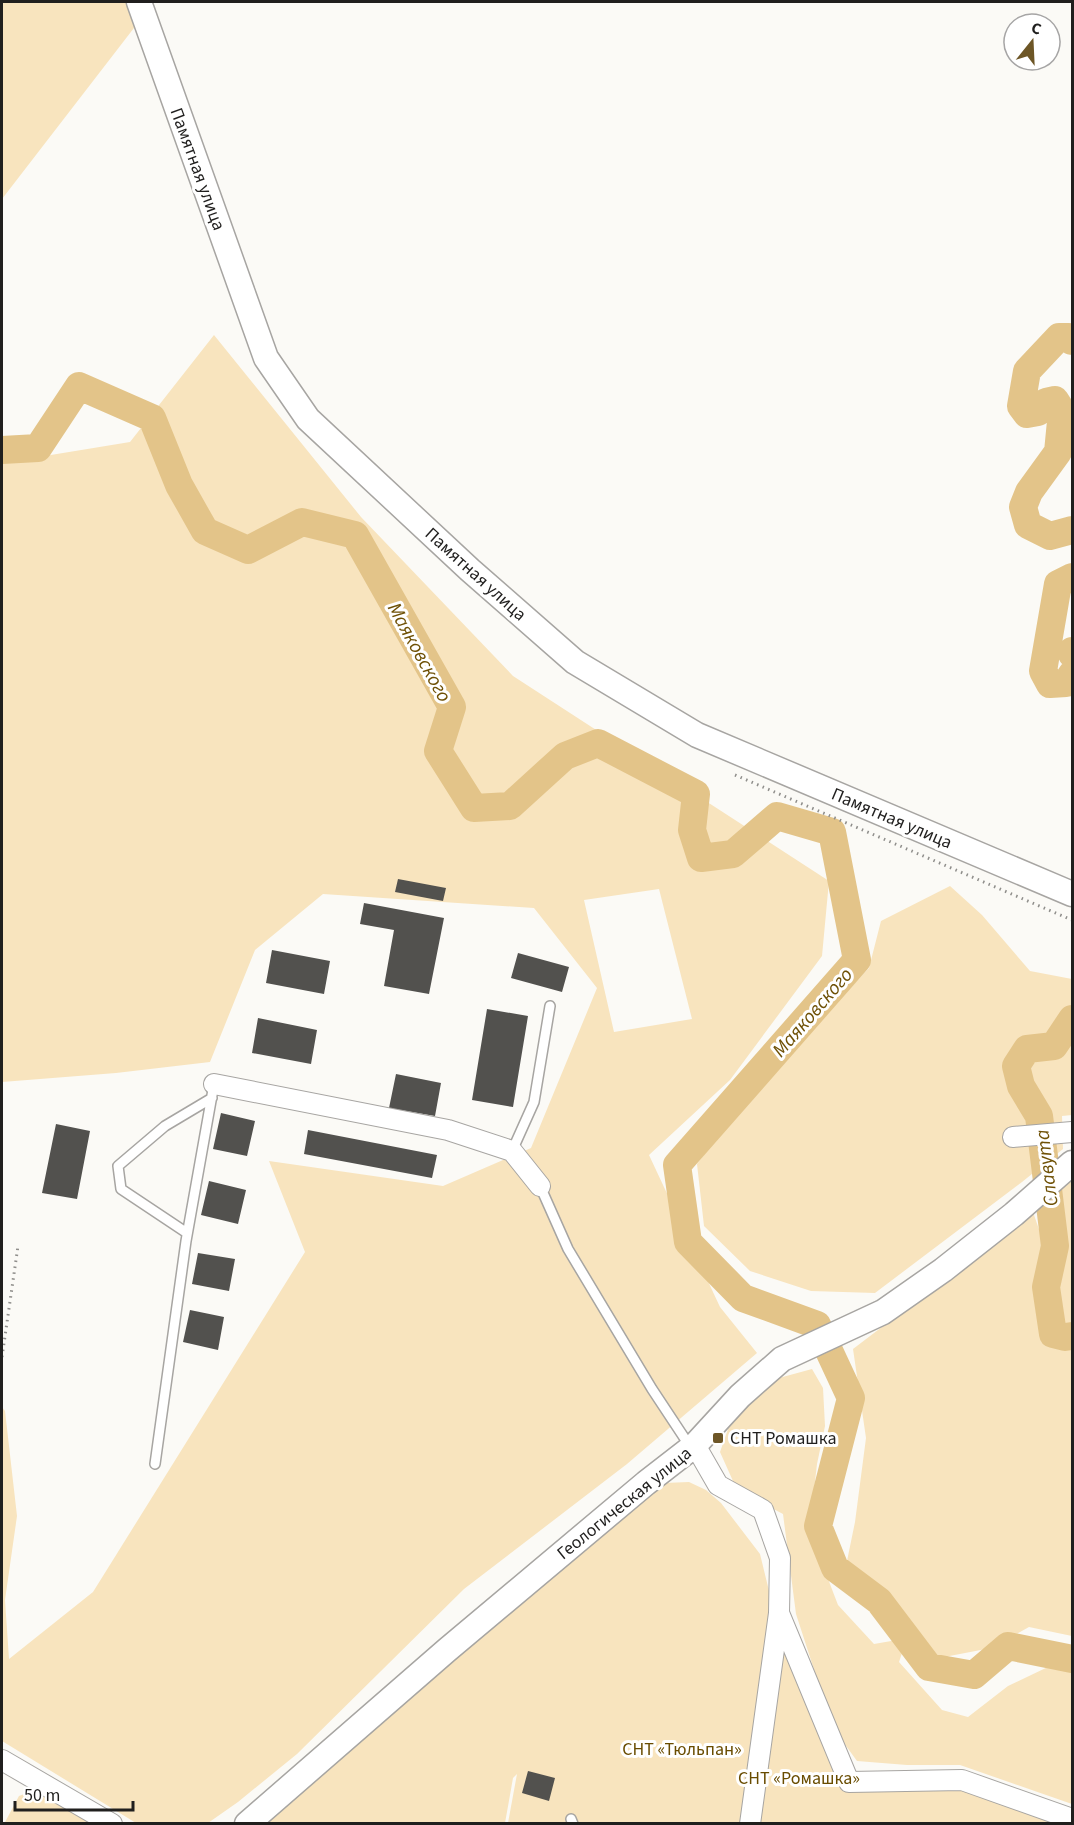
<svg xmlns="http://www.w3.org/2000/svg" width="1074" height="1825" viewBox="0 0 1074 1825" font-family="'Source Sans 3',sans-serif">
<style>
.green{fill:#f8e4be;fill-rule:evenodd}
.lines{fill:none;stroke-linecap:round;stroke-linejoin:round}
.river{stroke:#e3c489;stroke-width:28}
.building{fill:#52514e}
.service-casing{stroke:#a7a5a2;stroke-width:12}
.minor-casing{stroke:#a7a5a2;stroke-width:22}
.tertiary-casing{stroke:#a7a5a2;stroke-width:27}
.path{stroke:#8f8e8b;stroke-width:3;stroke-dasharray:1.5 4.5;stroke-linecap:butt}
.service{stroke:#fff;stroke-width:9}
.minor{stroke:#fff;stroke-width:20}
.tertiary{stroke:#fff;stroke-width:24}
.poi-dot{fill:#6d5626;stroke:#fff;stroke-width:2}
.labels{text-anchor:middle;stroke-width:6;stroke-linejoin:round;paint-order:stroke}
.street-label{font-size:18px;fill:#201f1e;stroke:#fff}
.poi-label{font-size:18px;fill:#201f1e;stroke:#fff;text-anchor:start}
.park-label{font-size:18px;fill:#694c00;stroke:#fff}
.water-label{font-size:20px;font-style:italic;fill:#6f5106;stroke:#fff}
</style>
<rect width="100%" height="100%" fill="#fbfaf6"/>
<path class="green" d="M2,2H154L2,199Z
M214,335L361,517L513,676L829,881L822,956L730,1080L649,1155L720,1307L757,1353L627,1464L464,1589L297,1754L238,1802L208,1823H136L2,1741V1407L5,1411L17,1516L5,1600L9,1659L93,1592L305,1252L269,1161L443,1186L531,1148L597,988L534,908L323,894L255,950L210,1062L116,1073L2,1082V463L130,442ZM659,889L692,1019L614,1032L584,900Z
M950,886L982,915L1030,971L1072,979V1115L1062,1116L1063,1149L1022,1182L875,1293L811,1291L750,1271L704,1226L697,1164L725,1126L770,1074L869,968L881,921Z
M1072,1163V1336L1065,1337L1053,1334L1046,1287L1053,1182Z
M1033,1212L1043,1241V1317L1055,1344L1072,1343V1636L1029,1627L991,1648L934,1659L902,1611L847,1561L855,1522L866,1438L853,1349Z
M812,1369L823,1388L825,1426L817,1464L812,1508L825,1571L838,1605L874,1644L897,1640L903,1650L899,1662L942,1710L968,1717L1008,1686L1052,1665L1072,1666V1804L960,1765H907L857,1761L833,1728L796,1614L783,1514L737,1490L720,1452L734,1412L768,1381Z
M689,1482L706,1490L721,1503L760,1554L771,1599L849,1782L962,1780L1072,1824L508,1823L517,1774L513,1778L505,1823L260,1824L493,1623L664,1483Z
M40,1788L99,1824H4L19,1796Z"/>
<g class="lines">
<path class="river" d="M1072,341L1069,337H1059L1027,371L1021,406L1027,414L1038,412L1046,402L1055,400L1062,411L1058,452L1029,492L1023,507L1028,525L1050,536L1072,530
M2,450L38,448L79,386L152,418L179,485L205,531L248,550L302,522L355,535L452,707L438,751L474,808L510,806L565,756L598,743L696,794L692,830L701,858L733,854L777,816L832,832L857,960L677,1165L688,1242L743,1298L817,1325L851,1398L818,1526L835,1568L879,1601L929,1667L974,1675L1008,1646L1072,1659
M1072,577L1058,584L1043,671L1050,684L1066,683L1072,674
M1072,651V654
M1072,1019L1054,1046L1027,1049L1016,1066L1021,1086L1039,1116L1055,1246L1046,1287L1053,1334L1065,1337L1072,1336"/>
</g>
<path class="building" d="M398,879L446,888L443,901L395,892Z
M364,903L444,918L429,994L384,986L394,930L360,924Z
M272,950L330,961L324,994L266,983Z
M518,953L569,967L562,992L511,978Z
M487,1009L528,1016L513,1107L472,1100Z
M258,1018L317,1030L311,1064L252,1053Z
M396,1074L441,1083L435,1116L389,1108Z
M221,1113L255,1121L247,1156L213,1149Z
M56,1124L90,1131L77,1199L42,1193Z
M308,1130L437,1155L432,1178L304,1154Z
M209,1181L246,1190L238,1224L201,1215Z
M198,1253L235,1259L229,1291L192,1284Z
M190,1310L224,1317L218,1350L183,1342Z
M528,1771L555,1778L549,1801L522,1793Z"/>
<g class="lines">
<g class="service-casing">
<path id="service" d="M512,1151L534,1102L550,1006
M540,1186L568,1249L652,1389L691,1448
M187,1233L121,1189L118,1166L165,1126L212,1098
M155,1464L186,1241L214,1084
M571,1819L573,1824"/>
</g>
<g class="minor-casing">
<path id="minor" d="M214,1084L448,1130L512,1151L540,1186
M1013,1137L1072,1132
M695,1445L718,1485L763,1510L780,1558L779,1613L849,1782L962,1780L1072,1819
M2,1760L112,1824
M750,1824L779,1613"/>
</g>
<g class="tertiary-casing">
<path id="tertiary" d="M139,2L266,358L308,419L470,570L575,662L697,735L1072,894
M247,1824L447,1650L646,1483L695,1445L740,1396L782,1359L883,1312L943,1270L1014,1214L1072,1163"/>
</g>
<path class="path" d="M735,775L1072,920
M2,1357L18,1246"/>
<use href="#service" class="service"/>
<use href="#minor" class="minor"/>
<use href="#tertiary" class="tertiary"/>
</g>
<rect class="poi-dot" x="712" y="1432" width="12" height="12" rx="3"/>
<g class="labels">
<g class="street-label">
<text transform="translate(198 169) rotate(70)" y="6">Памятная улица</text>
<text transform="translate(476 574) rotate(42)" y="6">Памятная улица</text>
<text transform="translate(892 818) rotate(23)" y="6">Памятная улица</text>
<text transform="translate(624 1503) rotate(-39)" y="6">Геологическая улица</text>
</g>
<g class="poi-label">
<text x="730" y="1444">СНТ Ромашка</text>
</g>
<g class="park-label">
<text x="682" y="1755">СНТ «Тюльпан»</text>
<text x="799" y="1784">СНТ «Ромашка»</text>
</g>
<g class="water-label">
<text transform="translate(420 652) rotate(61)" y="7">Маяковского</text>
<text transform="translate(812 1012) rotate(-49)" y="7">Маяковского</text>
<text transform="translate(1046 1168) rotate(-97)" y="7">Славута</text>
</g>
</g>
<rect width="1074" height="1825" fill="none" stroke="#201f1e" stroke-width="6"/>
<g transform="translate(1032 42) rotate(18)"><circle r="28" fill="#ffffff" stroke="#a6a5a5" stroke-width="1.5"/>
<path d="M0-4.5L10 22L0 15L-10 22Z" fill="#6d5626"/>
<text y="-9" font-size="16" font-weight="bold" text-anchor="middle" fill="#201f1e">С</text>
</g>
<path d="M15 1801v9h118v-9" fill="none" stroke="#201f1e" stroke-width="3"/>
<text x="24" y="1801" font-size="18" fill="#201f1e" stroke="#ffffff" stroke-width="4.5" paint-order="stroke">50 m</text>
</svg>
